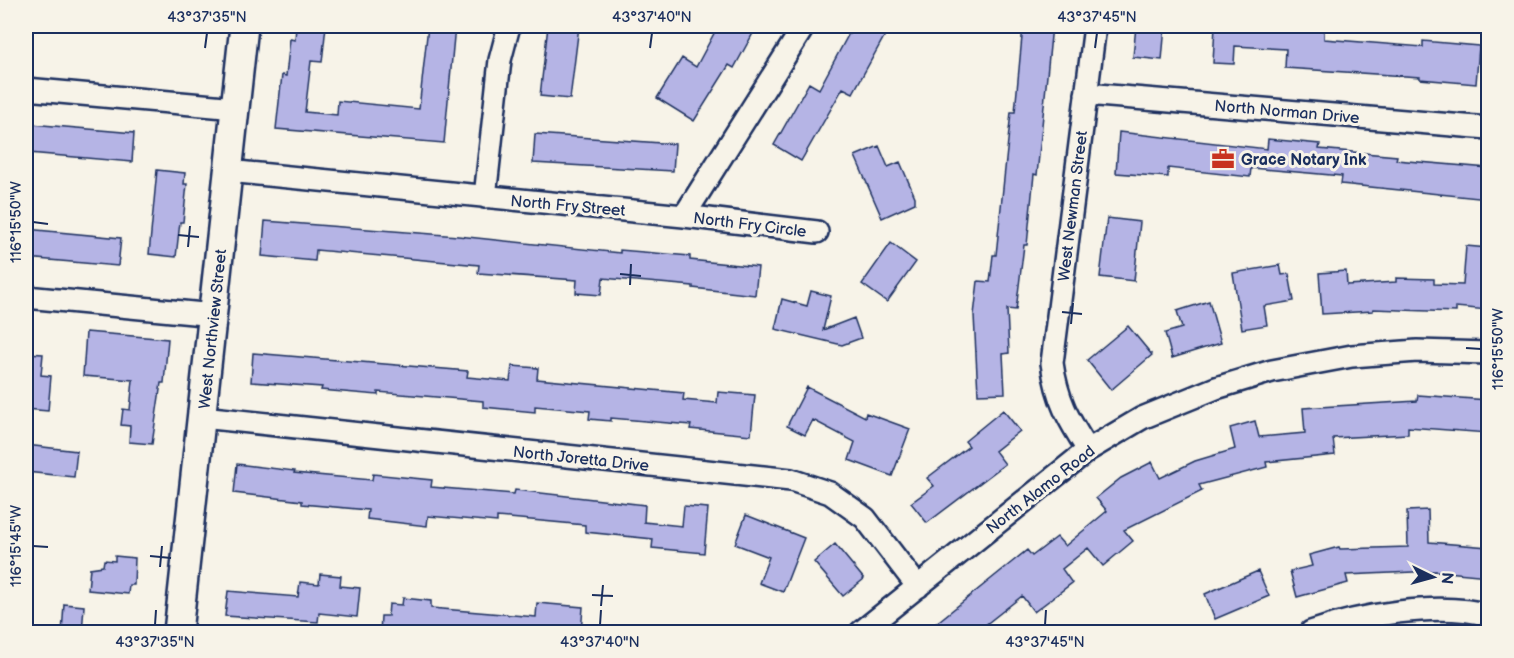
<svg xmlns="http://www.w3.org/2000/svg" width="1514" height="658" viewBox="0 0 1514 658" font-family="'Balsamiq Sans',sans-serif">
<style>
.building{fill:#b5b4e5;stroke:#1b2f5e;stroke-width:1.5}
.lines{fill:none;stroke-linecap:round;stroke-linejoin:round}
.minor-casing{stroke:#1b2f5e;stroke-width:26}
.tertiary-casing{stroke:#1b2f5e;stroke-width:32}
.minor{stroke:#f7f3e8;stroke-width:21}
.tertiary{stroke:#f7f3e8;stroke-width:27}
.ticks{fill:none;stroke:#1b2f5e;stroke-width:2}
.labels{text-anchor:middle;stroke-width:6;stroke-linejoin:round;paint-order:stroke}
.street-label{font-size:16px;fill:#1b2f5e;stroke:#f7f3e8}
.poi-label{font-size:16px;font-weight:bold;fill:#1b2f5e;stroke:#f7f3e8;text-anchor:start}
.neatline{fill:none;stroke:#1b2f5e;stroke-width:2}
.ticks-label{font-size:15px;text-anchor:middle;fill:#1b2f5e}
</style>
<rect width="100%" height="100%" fill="#f7f3e8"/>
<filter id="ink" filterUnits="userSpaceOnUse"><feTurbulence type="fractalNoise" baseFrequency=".0167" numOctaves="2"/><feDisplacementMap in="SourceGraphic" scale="12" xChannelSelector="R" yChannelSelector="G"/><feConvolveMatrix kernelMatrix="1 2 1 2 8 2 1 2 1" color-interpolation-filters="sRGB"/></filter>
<g filter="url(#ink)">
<path class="building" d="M296,26H326L322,62L311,61L305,112L337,115L338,101L419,109L428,26H455L444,143L276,129L282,75L286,76L290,39L295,40Z
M548,26H579L570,99L540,96Z
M718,26H757L734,68L729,65L694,121L657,98L682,58L696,67Z
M853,26H890L853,93L843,88L801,161L774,145L809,83L819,89Z
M1023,26H1052L1037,175L1034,174L1027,245H1024L1016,310L1007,309L1009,353L1003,354L1005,393L978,394L974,315L978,281L990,282L993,255H996L1011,112H1015Z
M1136,26H1165L1162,60L1133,57Z
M1215,26H1324V39L1423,47V41L1479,46L1476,84L1420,79V77L1285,68L1286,49L1235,46L1234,64L1213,63Z
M31,124L134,133L132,162L29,153Z
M1119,132L1267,149L1268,139L1320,144L1319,149L1397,156L1396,160L1488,168V199L1341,184L1342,176L1251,168L1250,177L1168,168V177L1116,173Z
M535,134L675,144L673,171L533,163Z
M879,146L888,167L900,162L915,197V203L882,218L855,156Z
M157,170L185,173L184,184H187L183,222H180L176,257L149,254Z
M1107,218L1140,222L1134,281L1100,277Z
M265,221L458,236L620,253V250L690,256V260L758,267L755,295L693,288V286L603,278L601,295L576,293L577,280L478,273L479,265L316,250L315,261L262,256Z
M26,229L121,238L118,266L26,258Z
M891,243L916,262L887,302L862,284Z
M1466,246L1488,248V310L1456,307V312L1373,309V311L1322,314L1319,273L1346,271L1347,285L1396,282V278L1434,279V284L1463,285Z
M1280,265L1282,275L1289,274L1294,301L1264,306L1267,325L1242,329L1233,273Z
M811,291L831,296L823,330L854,318L861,338L842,345L775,329L782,299L807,306Z
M1209,301L1221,343L1172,358L1165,333L1182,328L1177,311Z
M1128,326L1152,355L1111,390L1087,360Z
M86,332L168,339L164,383H161L152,444L129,442L130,426L121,425L123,409L130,410L133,380L83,376Z
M26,353L43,354L41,375L51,376L48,411L26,409Z
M253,353L468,371L467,377L510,381L512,366L538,368L537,379L684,393L683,400L717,403L718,392L755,395L751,435L690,429L691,425L611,418V421L589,419L590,411L535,406V412L483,407V401L378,392V395L321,390L322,387L251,382Z
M807,387L865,417L866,413L910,429L892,476L849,460L855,442L813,420L805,435L787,426Z
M1418,395L1488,400V433L1408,427V434L1333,438L1335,455L1266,462L1267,467L1199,485L1202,491L1124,530L1133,541L1103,566L1088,548L1062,569L1072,583L1034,612L1022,596L975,633H924L1027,550L1032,556L1057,537L1065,546L1107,511L1096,498L1121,478L1152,462L1160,478L1195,461L1235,449L1230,428L1255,421L1259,437L1305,433L1303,408L1417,401Z
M1003,410L1020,431L995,451L1005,464L927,523L911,503L934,486L927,478L969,446L965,441Z
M26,445L77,451L74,477L26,472Z
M237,464L295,471L294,473L372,480L373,474L432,480L431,487L514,494L515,490L645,505L644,522L682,526L684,506L708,508L704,553L652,548L653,539L585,532V525L497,517V522L428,516L427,526L367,519L368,510L302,504V501L234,493Z
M1428,510L1429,542L1488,547V576L1436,571L1346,575L1348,583L1297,597L1290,571L1312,566L1309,555L1339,547L1340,549L1408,547L1407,511Z
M746,515L804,538L783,592L759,583L769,557L735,544Z
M835,544L864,579L843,596L814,562Z
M115,556L135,558L134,585H129L128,594L88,590L90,568L103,566L104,560L115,561Z
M1258,571L1269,596L1215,619L1205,594Z
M320,574L341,576L340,586L360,588L357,617L319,613L318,622L225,616L228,591L298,597L300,582L319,584Z
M403,598L431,601V608L536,617L537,603L583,607L581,633H380L381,616H388L389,604L402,605Z
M64,604L84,606L82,633H62Z"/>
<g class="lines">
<g class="minor-casing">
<path id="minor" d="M26,89L236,108
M1086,94L1488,128
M228,171L684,216L804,26
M485,197L500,60L509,26
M684,216L817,232
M26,297L214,315
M202,417L791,480L830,493L865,518L918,587
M1088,450C1068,419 1057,400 1052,363L1095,26
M861,632L1088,450L1142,418L1216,388L1272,371L1352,356L1417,351L1488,353
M1311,632C1359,615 1439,601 1488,615"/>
</g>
<g class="tertiary-casing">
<path id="tertiary" d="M178,632L244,26"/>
</g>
<use href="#minor" class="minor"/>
<use href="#tertiary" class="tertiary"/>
</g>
</g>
<path class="ticks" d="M205,48L207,33M650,48L652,33M1095,48L1097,33M33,222L48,224M178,235L199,237M188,247L190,226M620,274L641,276M630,285L631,264M1062,312L1082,314M1071,324L1073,303M1466,348L1481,349M33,546L48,547M150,556L171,558M160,567L162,546M592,595L613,596M601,606L603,585M155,625L156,610M600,625L601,610M1045,625L1046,610"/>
<defs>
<g id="office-bare" transform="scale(1.8)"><path d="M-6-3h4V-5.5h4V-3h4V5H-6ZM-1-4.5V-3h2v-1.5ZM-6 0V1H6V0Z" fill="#c8321e" stroke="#f7f3e8" stroke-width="2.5" paint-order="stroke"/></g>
</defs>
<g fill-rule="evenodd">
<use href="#office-bare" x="1223" y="159"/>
</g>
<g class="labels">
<g class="street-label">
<text transform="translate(1287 111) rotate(5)" y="6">North Norman Drive</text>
<text transform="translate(568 205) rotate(5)" y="6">North Fry Street</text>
<text transform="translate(1072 206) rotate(-83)" y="6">West Newman Street</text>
<text transform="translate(750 224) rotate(7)" y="6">North Fry Circle</text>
<text transform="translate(212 329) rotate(-84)" y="6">West Northview Street</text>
<text transform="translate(581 458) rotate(6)" y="6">North Joretta Drive</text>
<text transform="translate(1040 489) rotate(-38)" y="6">North Alamo Road</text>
</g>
<g class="poi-label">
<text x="1241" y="165">Grace Notary Ink</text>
</g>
</g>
<rect width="1514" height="658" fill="none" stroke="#f7f3e8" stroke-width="66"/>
<g transform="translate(1433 577) rotate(95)" stroke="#f7f3e8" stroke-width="4.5" paint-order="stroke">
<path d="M0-4.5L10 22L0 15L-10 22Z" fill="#1b2f5e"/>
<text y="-9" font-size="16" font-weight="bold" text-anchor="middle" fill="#1b2f5e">N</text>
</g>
<rect x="33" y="33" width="1448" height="592" class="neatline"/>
<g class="ticks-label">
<text x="207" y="22">43°37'35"N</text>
<text x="652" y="22">43°37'40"N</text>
<text x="1097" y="22">43°37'45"N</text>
<text transform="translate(16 222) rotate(-90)" y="5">116°15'50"W</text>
<text transform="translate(1498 349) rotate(-90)" y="5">116°15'50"W</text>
<text transform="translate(16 546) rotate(-90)" y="5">116°15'45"W</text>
<text x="155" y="647">43°37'35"N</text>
<text x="600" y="647">43°37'40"N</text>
<text x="1045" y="647">43°37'45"N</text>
</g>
</svg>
